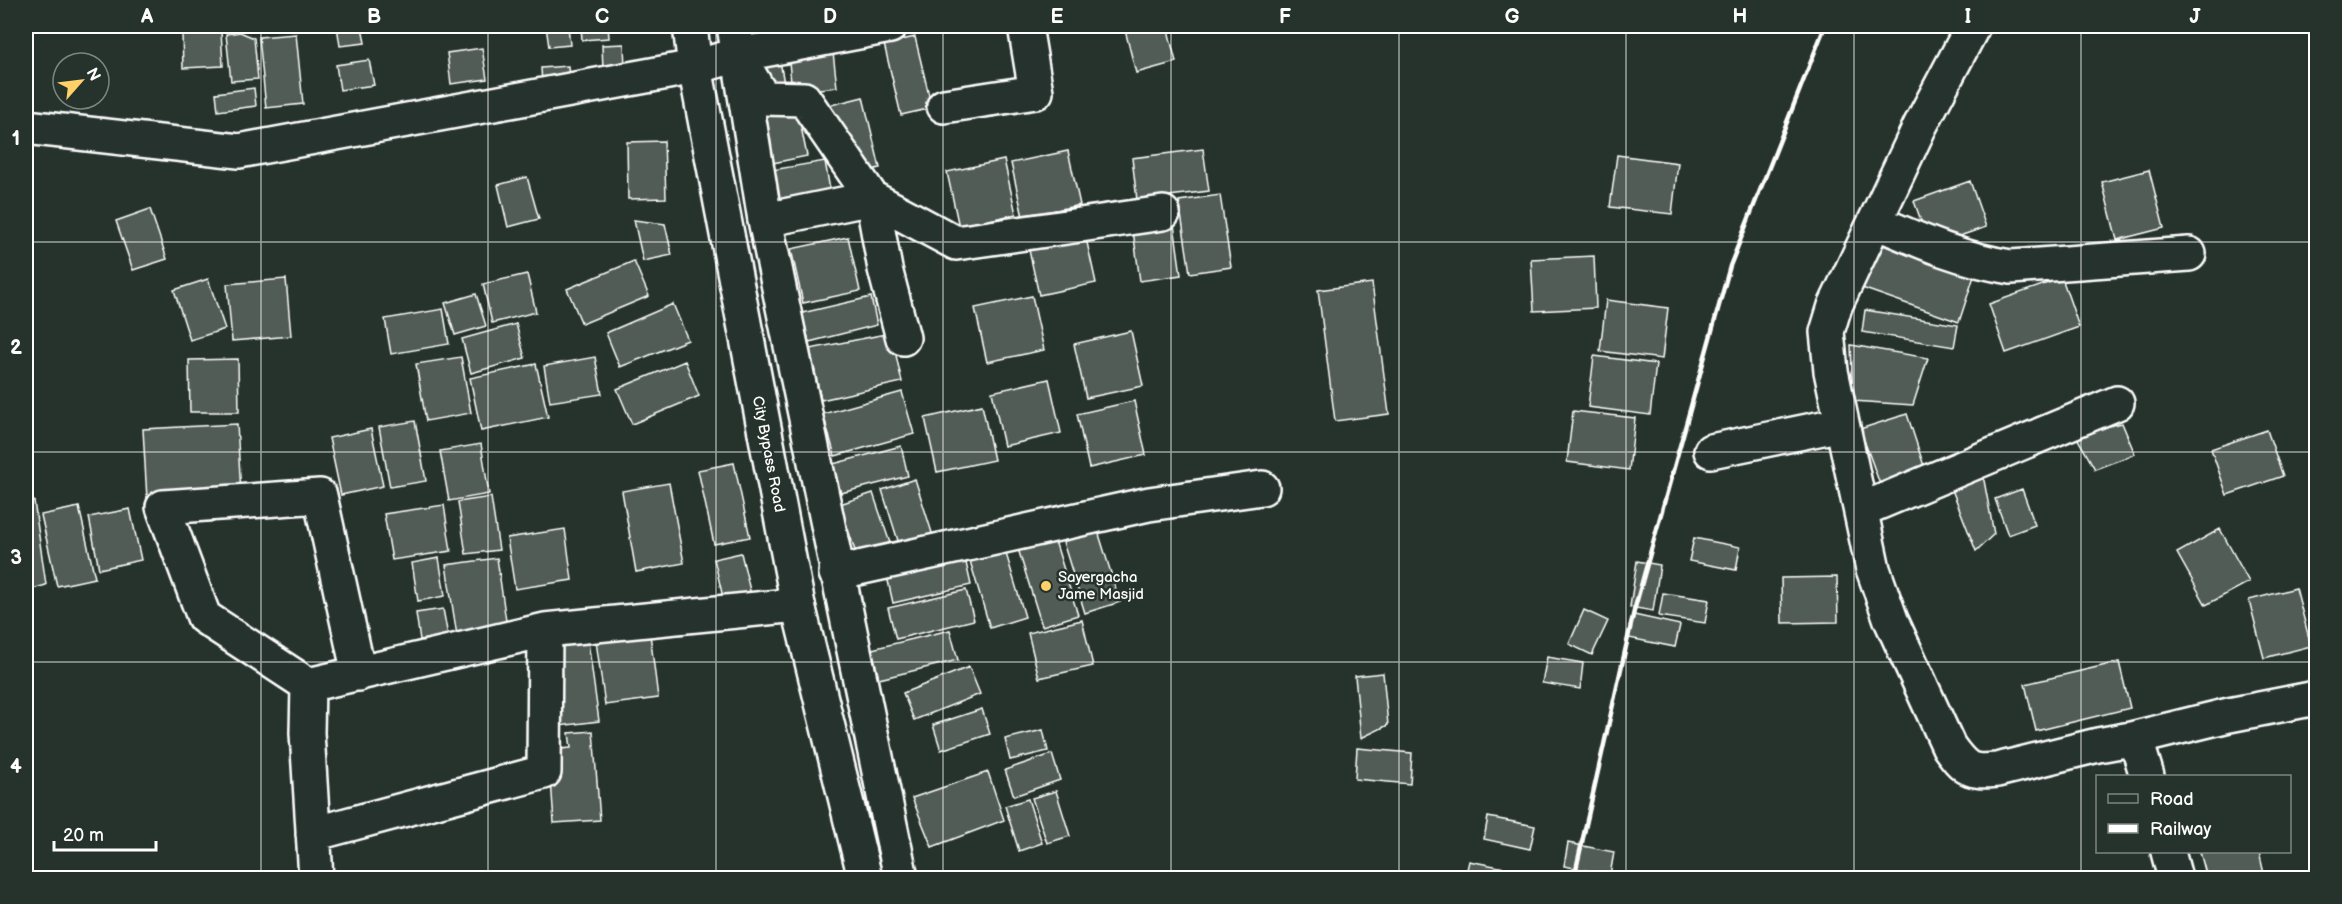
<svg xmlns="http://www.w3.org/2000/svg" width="2342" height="904" viewBox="0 0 2342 904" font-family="'Balsamiq Sans',sans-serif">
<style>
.building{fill:#515c57;stroke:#fff;stroke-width:1.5}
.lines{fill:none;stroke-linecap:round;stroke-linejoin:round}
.minor-casing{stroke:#fff;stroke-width:38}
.major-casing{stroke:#fff;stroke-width:38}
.minor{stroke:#26332d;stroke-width:33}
.major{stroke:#26332d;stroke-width:33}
.rail{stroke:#fff;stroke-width:4.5}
.grid{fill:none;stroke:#fff;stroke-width:1.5;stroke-opacity:0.55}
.poi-dot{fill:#ffd166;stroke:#26332d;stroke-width:2}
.labels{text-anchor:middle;stroke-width:5;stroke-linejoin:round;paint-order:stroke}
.street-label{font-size:15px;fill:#fff;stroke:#26332d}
.poi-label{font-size:15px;fill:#fff;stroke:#26332d;text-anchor:start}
.neatline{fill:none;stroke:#fff;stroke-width:2}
.grid-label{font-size:20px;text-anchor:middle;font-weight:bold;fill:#fff}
</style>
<rect width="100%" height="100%" fill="#26332d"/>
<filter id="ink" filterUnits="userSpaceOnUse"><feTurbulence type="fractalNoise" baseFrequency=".0167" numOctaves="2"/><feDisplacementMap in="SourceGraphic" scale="12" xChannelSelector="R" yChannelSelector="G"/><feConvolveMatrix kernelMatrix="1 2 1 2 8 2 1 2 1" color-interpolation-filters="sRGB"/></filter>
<g filter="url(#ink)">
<path class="building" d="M337,26H362L365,43L340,46Z
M546,26H568L570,45L549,47Z
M581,26H608L609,38L582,40Z
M1124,26H1167L1176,62L1136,73Z
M830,27L837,87L792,92L786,32Z
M221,31L223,66L183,68L182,33Z
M240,32L254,38L258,79L231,81L226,34Z
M296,34L303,104L266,108L259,37Z
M915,37L932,108L901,115L884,44Z
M777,43L784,84L754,89L747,48Z
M624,44L625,69L603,70L602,45Z
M482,48L487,79L451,84L447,53Z
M369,60L374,85L340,90L336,65Z
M568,66L570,97L543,100L541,68Z
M254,88L256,106L218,111L216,93Z
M863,97L880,168L848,175L831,105Z
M797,107L807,156L768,164L759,115Z
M664,141L666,198L628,199L627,142Z
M1203,149L1209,191L1137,200L1132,158Z
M1068,151L1080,205L1023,217L1011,163Z
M1617,155L1678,163L1672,214L1610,207Z
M1004,160L1016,214L959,227L947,172Z
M825,161L830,190L777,199L772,170Z
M2149,170L2164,228L2117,240L2102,182Z
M527,177L539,219L508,227L498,185Z
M1970,181L1986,227L1930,246L1914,201Z
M1220,195L1231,267L1190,273L1179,201Z
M1171,203L1181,275L1140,281L1130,209Z
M150,209L167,259L133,270L116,221Z
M634,220L665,224L672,255L643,261Z
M1084,229L1096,283L1039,295L1027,241Z
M1881,233L1977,267L1959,322L1862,288Z
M848,237L860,291L803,303L791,249Z
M1594,256L1596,308L1534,311L1531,259Z
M634,261L649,296L582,324L567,289Z
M527,274L536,312L492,323L483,284Z
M2062,278L2079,327L2006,353L1989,304Z
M208,279L225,329L190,340L174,290Z
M286,279L291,336L232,341L227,284Z
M1372,283L1389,414L1335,421L1318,290Z
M476,294L486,326L455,335L445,303Z
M1032,296L1044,350L987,362L975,308Z
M871,297L877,325L809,342L802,313Z
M1606,300L1668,308L1662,359L1600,351Z
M673,304L688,340L620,367L606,333Z
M443,309L449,344L391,354L385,319Z
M1865,310L1958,325L1954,347L1862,332Z
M516,324L525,358L471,373L462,339Z
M1131,331L1143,386L1086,398L1074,344Z
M891,333L902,382L821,400L810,349Z
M1851,345L1928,358L1913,405L1853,401Z
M1594,356L1656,364L1650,415L1588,407Z
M461,357L471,413L426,421L416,364Z
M595,357L602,394L550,402L544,366Z
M238,359L239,412H190L189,360Z
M685,361L699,396L632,424L617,389Z
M536,364L548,417L481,431L470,378Z
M1049,379L1061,433L1004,446L992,392Z
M902,392L914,434L835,456L823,414Z
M1134,401L1146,455L1089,468L1077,414Z
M982,405L994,460L937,472L925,418Z
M1573,411L1635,418L1629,470L1567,462Z
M1907,414L1925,469L1881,487L1860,429Z
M415,421L426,481L390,487L379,427Z
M2122,423L2135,454L2095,469L2075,434Z
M237,424L241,494L147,499L143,429Z
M371,429L383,486L341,495L329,438Z
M2267,430L2283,476L2227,495L2211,449Z
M481,444L489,494L449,501L440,451Z
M901,446L908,476L841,493L833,464Z
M734,463L750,537L714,544L698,470Z
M1983,475L1994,534L1976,551L1949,482Z
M915,479L933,536L900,547L882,490Z
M669,483L684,563L636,572L622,491Z
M2022,489L2035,525L2008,535L1995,499Z
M873,493L892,549L858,560L840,504Z
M491,497L499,550L466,554L458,502Z
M34,501L46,585L26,591V502Z
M444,505L451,551L392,560L384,514Z
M79,507L95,578L57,586L41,515Z
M130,509L141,560L99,569L89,517Z
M1093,515L1120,602L1085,613L1058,526Z
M1051,528L1078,615L1042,626L1015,539Z
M565,529L572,580L515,589L507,538Z
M2220,529L2249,582L2206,605L2177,553Z
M999,530L1025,617L990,628L964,541Z
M1694,538L1740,547L1736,570L1689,561Z
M741,553L752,599L725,606L714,559Z
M964,554L971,585L893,603L886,572Z
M439,558L445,596L418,601L412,563Z
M497,558L508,635L458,642L446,565Z
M1637,561L1660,565L1653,611L1630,607Z
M1837,577L1838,622L1782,623L1781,578Z
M2296,588L2311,646L2264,658L2249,600Z
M966,590L974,620L896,639L888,608Z
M1663,593L1709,600L1705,623L1659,616Z
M443,609L448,636L420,640L416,613Z
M1584,610L1608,621L1592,655L1569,644Z
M1634,615L1680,625L1675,647L1629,638Z
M1082,620L1093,666L1039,678L1028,633Z
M649,626L658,698L605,705L595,634Z
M950,630L958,660L879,679L872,649Z
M587,634L599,721L559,726L547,640Z
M1547,657L1583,663L1580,689L1542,683Z
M2119,662L2130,708L2036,731L2025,684Z
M969,667L980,694L914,720L903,693Z
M1383,673L1388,725L1361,738L1355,676Z
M982,709L990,734L941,750L933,725Z
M1043,730L1048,751L1010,760L1005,739Z
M593,731L600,820L554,823L549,750L571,748L569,733Z
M1357,748L1412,753L1410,784L1355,779Z
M1052,754L1060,780L1014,796L1005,770Z
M988,772L1004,820L932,847L912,798Z
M1056,791L1070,836L1047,843L1032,798Z
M1028,799L1042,843L1019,851L1005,806Z
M1488,817L1535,826L1530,849L1484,839Z
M1568,843L1614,852L1610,875L1564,866Z
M2200,852H2259L2265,878H2207Z
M1469,861L1515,870L1513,878H1465Z"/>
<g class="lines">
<g class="minor-casing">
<path id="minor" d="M1973,26L1920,126L1835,306L1827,332L1831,371L1873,569L1891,620L1949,747C1965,769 1970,773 1997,770L2098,745L2131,739L2140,753L2147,776
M739,57L763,98L804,99L872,198L885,269L903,338
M944,106L1036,92L1025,26
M26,127L239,151L695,67L738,55L890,26
M765,220L872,198L956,243L1163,213
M1876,222C1920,241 1963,260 2011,267L2189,254
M1711,451L1842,424
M1861,510L2117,403
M836,573L1149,504L1262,488
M308,685L204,617L163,507L320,496L359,674
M2131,739L2229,715L2316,698
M313,834L544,772L545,630
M2168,852L2175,878
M316,878L307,733L308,685L545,630L798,605"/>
</g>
<g class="major-casing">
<path id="major" d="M690,26L695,67L798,605L865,878
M734,26L765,220L901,878"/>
</g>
<use href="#minor" class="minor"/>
<use href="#major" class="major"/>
<path class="rail" d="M1574,878L1634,611L1730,266L1825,26"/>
</g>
</g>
<path class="grid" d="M261,26V878M488,26V878M716,26V878M943,26V878M1171,26V878M1399,26V878M1626,26V878M1854,26V878M2081,26V878M26,242H2316M26,452H2316M26,662H2316"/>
<circle class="poi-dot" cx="1046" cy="586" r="6"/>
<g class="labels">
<g class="street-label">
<text transform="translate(769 454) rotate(79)" y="5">City Bypass Road</text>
</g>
<g class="poi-label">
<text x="1058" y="582">Sayergacha<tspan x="1058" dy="17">Jame Masjid</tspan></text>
</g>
</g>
<rect width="2342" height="904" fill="none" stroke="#26332d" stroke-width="66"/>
<rect x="2096" y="775" width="195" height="78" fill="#26332d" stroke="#7d8581" stroke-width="1.5"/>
<rect x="2108" y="794" width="30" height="9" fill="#26332d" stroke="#7d8581" stroke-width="1.5"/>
<text x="2150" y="805" font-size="18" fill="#ffffff">Road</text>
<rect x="2108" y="824" width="30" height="9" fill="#ffffff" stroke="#7d8581" stroke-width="1.5"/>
<text x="2150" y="835" font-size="18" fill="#ffffff">Railway</text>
<g transform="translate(81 81) rotate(62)"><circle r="28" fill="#26332d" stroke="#7d8581" stroke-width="1.5"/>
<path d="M0-4.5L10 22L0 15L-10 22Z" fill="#ffd166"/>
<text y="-9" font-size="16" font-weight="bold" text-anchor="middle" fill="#ffffff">N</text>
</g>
<path d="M54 841v9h102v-9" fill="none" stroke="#ffffff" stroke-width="3"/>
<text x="63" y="841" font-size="18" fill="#ffffff" stroke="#26332d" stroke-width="4.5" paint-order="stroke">20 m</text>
<rect x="33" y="33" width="2276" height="838" class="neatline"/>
<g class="grid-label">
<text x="147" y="23">A</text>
<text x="374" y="23">B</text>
<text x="602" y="23">C</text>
<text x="830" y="23">D</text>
<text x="1057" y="23">E</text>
<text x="1285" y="23">F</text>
<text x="1512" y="23">G</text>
<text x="1740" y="23">H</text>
<text x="1968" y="23">I</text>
<text x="2195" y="23">J</text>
<text x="16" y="145">1</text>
<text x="16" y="354">2</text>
<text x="16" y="564">3</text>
<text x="16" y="773">4</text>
</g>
</svg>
